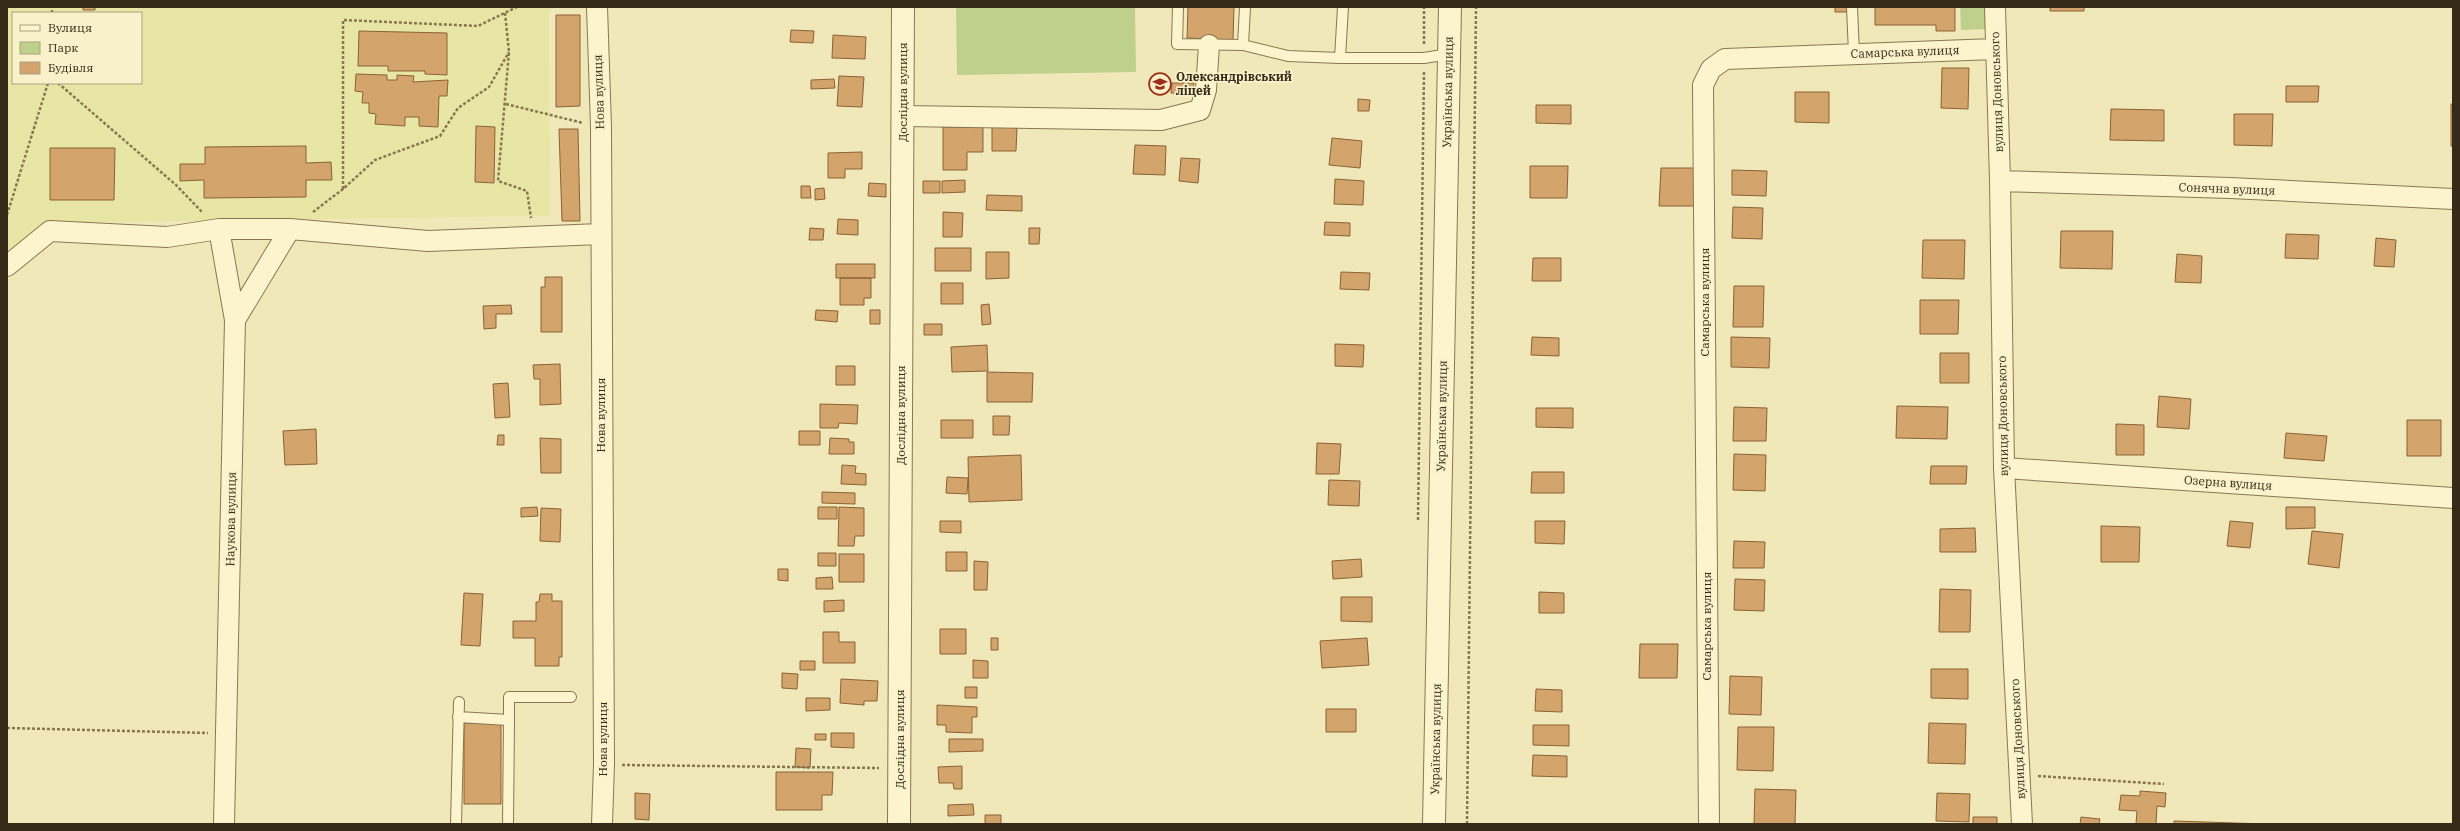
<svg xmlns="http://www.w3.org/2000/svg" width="2460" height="831" viewBox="0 0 2460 831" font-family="'IBM Plex Serif',serif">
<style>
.farmland{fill:#e8e6a5;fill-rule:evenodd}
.green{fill:#bfd08c}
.building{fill:#d3a46b;stroke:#8a6236}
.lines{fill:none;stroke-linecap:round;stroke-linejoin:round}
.service-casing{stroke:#897752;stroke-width:12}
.minor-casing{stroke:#897752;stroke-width:22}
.tertiary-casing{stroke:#897752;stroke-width:24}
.path{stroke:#897752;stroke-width:2.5;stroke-dasharray:3 2;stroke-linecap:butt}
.service{stroke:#fcf4cc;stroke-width:10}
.minor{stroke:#fcf4cc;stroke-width:20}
.tertiary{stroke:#fcf4cc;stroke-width:22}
.labels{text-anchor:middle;stroke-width:3.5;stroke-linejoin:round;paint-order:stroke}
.street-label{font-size:12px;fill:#362b19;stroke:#f8f1c9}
.poi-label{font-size:12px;font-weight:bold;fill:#362b19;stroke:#f8f1c9;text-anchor:start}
</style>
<rect width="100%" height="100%" fill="#f1e8b9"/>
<path class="farmland" d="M7,7H554L549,12L550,216L44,223L7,252ZM13,13H141V83H13Z"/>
<path class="green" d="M956,7H1135L1136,72L957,75Z
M1960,7H1990L1991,29L1961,30Z"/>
<path class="building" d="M83,7H95V10H83Z
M1188,7H1234L1233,40L1187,38Z
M1835,7H1850V12H1835Z
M1875,7H1955V31H1936V25H1875Z
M2050,7H2084V11H2050Z
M556,15H580V106L556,107Z
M791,30L814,31L813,43L790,42Z
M359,31L447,33V75L425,74V71H388V66H358Z
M833,35L866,37L865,59L832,58Z
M1942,68H1969L1968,109L1941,108Z
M356,74L387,75V80H397V75L414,76L413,82L448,80L447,96H439L438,127L419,126V117H405V126L375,124L376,114L369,113V103H362L363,92L355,91Z
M839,76L864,77L862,107L837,106Z
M834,79L835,88L811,89V80Z
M1172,83H1194L1193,94L1171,93Z
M2286,86H2319L2318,102H2286Z
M1795,92H1829V123L1795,122Z
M1358,99L1370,100L1369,111H1358Z
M2451,104H2453V146H2451Z
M1536,105H1571V124L1536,123Z
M2111,109L2164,110V141L2110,140Z
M2234,114H2273L2272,146L2234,145Z
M476,126L495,127L494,183L475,182Z
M943,127H983V152H967V170H943Z
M992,127H1017L1016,151H992Z
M559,129H578L580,221H562Z
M1332,138L1362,141L1360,168L1329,165Z
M1135,145L1166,146L1165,175L1133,174Z
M306,146V163L331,162L332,180H306V197L204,198V180L180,181V164H205V147Z
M50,148H115L114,200H50Z
M862,152V169H845V178H828V153Z
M1181,158L1200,159L1198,183L1179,181Z
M1530,166H1568L1567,198H1530Z
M1661,168H1695L1694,206H1659Z
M1732,170L1767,171L1766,196L1732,195Z
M1335,179L1364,181L1363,205L1334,204Z
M965,180V192L942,193V181Z
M923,181H940V193H923Z
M869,183L886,184V197L868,196Z
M801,186H810L811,198H801Z
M824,188L825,199L815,200V189Z
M987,195L1022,196V211L986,210Z
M1733,207L1763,208L1762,239L1732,238Z
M943,212L963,213L962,237H943Z
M838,219L858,220V235L837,234Z
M1325,222L1350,223V236L1324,235Z
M810,228L824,229L823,240H809Z
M1029,228H1040L1039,244H1029Z
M2061,231H2113L2112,269L2060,268Z
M2286,234L2319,235L2318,259L2285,258Z
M2376,238L2396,240L2394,267L2374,266Z
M1923,240H1965L1964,279L1922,278Z
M935,248H971V271H935Z
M986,252H1009V278L986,279Z
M2177,254L2202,256L2201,283L2175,282Z
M1533,258H1561V281H1532Z
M836,264H875V278H836Z
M1341,272L1370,273L1369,290L1340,289Z
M545,277H562V332H541V287H545Z
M840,278H871V298H864V305H840Z
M941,283H963V304H941Z
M1734,286H1764L1763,327H1733Z
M1920,300H1959L1958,334H1920Z
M989,304L991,324L982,325L981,305Z
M511,305L512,314H496V328L484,329L483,306Z
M816,310L838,311L837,322L815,320Z
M870,310H880V324H870Z
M924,324H942V335H924Z
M1532,337L1559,338V356L1531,355Z
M1731,337L1770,338L1769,368L1731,367Z
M1335,344L1364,345L1363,367L1335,366Z
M987,345L988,371L952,372L951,347Z
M1940,353H1969V383H1940Z
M560,364L561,404L540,405V379H534L533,365Z
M836,366H855V385H836Z
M987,372L1033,373L1032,402H987Z
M508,383L510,417L495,418L493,384Z
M2159,396L2191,399L2189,429L2157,427Z
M820,404L858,405L857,424L839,423L838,428H820Z
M1897,406L1948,407L1947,439L1896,438Z
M1734,407L1767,408L1766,441H1733Z
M1536,408H1573V428L1536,427Z
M993,416H1010L1009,435H993Z
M941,420H973V438H941Z
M2407,420H2441V456H2407Z
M2116,424L2144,425V455H2116Z
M316,429L317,464L285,465L283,431Z
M799,431H820V445H799Z
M2286,433L2327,436L2324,461L2284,458Z
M498,435H504V445H497Z
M540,438L561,439V473H541Z
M830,438L849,439V442H854V454H829Z
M1317,443L1341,444L1339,474H1316Z
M1734,454L1766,455L1765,491L1733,490Z
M1021,455L1022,500L969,502L968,457Z
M842,465L856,466L855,473L866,474V485L841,484Z
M1931,466H1967L1966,484H1930Z
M1532,472H1564V493H1531Z
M947,477L968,478L967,494L946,493Z
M1329,480L1360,481L1359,506L1328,505Z
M822,492L855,493V504L822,503Z
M537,507L538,516L521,517V508Z
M818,507H837V519H818Z
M839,507L864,508V536H855L854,546H838Z
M2286,507H2315V528L2286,529Z
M541,508L561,509L560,542L540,541Z
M940,521H961V533L940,532Z
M1535,521H1565L1564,544L1535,543Z
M2230,521L2253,523L2250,548L2227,546Z
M2101,526L2140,527L2139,562H2101Z
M1975,528L1976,552H1940V529Z
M2312,531L2343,534L2339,568L2308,564Z
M1734,541L1765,542L1764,568H1733Z
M946,552H967V571H946Z
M818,553H836V566H818Z
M839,554H864V582H839Z
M1361,559L1362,577L1333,579L1332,561Z
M974,561L988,562L987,590H974Z
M778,569H788V581L778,580Z
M832,577L833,589H816V578Z
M1735,579L1765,580L1764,611L1734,610Z
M1940,589L1971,590L1970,632H1939Z
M1539,592L1564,593V613H1539Z
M464,593L483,594L480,646L461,645Z
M540,594H552V601H562V657H559V666H535V638H513V621H536V602H539Z
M1341,597H1372V622L1341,621Z
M844,600V611L824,612V601Z
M940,629H966V654H940Z
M823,632H839V642H855V663H823Z
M991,638H998V650H991Z
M1367,638L1369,665L1322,668L1320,641Z
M1640,644H1678L1677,678H1639Z
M973,660L988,661V678H973Z
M800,661H815V670H800Z
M1931,669H1968V699L1931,698Z
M782,673L798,674L797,689L782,688Z
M1730,676L1762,677L1761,715L1729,714Z
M841,679L878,681L877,701H864V705L840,703Z
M965,687H977V698H965Z
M1536,689L1562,690V712L1535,711Z
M806,698H830V710L806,711Z
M937,705L977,707V717H972V733L946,732V725H937Z
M1326,709H1356V732H1326Z
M464,723H501V804H464Z
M1929,723L1966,724L1965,764L1928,763Z
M1533,725H1569V746L1533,745Z
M1738,727H1774L1773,771L1737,770Z
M831,733H854V748L831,747Z
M815,734H826V740H815Z
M949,739H983V751L949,752Z
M796,748L811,749L810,768L795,767Z
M1533,755L1567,756V777L1532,776Z
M962,766V789H954L953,783H939L938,767Z
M776,772H833L832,795H822V810H776Z
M1755,789L1796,790L1795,824H1754Z
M2140,791L2166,793L2165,807L2157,806L2156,824H2136L2137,811L2119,810L2121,795L2140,796Z
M635,793L650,794L649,820L635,819Z
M1937,793L1970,794L1969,822L1936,821Z
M973,804L974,815L948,816V805Z
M985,815H1001V824H985Z
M1973,817H1997V824H1973Z
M2081,817L2100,819L2099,824H2080Z
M2174,821L2266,824H2174Z"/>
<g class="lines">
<g class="service-casing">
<path id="service" d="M1178,7L1177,44L1243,45L1245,7
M1852,7L1854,54
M1243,45L1288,56L1340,58L1343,7
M1340,58H1424L1449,54
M458,717L509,720L508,824
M509,720V697H571
M456,824L459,702"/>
</g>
<g class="minor-casing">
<path id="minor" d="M597,7L601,127L604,764L602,824
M1995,7L2000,181L2004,468L2022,824
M903,116L1161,120L1200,110L1206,90L1209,45
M2000,181L2230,188L2453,199
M219,229L235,320
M7,266L50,231L167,237L219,229H290L428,241L600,234
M2004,468L2453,498
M224,824L235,320L290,229
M1709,824L1703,85L1711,69L1725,59L1995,49"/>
</g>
<g class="tertiary-casing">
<path id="tertiary" d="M899,824L903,7
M1434,824L1450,7"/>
</g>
<path class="path" d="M52,13V7
M505,13L509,52L498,181L527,191L531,218
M1424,44V7
M58,83L176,185L203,213
M506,104L583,123
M343,189V20L478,26L517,7
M313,212L343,189L375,160L440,136L458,108L489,87L509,52
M7,215L48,83
M1418,520L1424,71
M7,728L208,733
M622,765L879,768
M2038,776L2164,784
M1467,824L1476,7"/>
<use href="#service" class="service"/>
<use href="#minor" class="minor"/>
<use href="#tertiary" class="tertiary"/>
</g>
<defs>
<g id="school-ring" transform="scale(1.15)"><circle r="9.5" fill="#f8f1c9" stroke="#9d2d1d" stroke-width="1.5"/><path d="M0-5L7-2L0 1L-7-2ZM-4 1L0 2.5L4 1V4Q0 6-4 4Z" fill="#9d2d1d"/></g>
</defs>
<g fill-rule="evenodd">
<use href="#school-ring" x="1160" y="84"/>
</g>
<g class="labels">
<g class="street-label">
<text transform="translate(1905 52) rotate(-2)" y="4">Самарська вулиця</text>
<text transform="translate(599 92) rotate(-92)" y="4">Нова вулиця</text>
<text transform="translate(903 92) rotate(-90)" y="4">Дослідна вулиця</text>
<text transform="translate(1448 92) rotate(-89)" y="4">Українська вулиця</text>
<text transform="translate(1997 92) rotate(-92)" y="4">вулиця Доновського</text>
<text transform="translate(2227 189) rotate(2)" y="4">Сонячна вулиця</text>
<text transform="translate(1705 302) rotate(-90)" y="4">Самарська вулиця</text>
<text transform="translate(601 415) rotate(-90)" y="4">Нова вулиця</text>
<text transform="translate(901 415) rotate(-90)" y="4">Дослідна вулиця</text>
<text transform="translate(1442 416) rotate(-89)" y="4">Українська вулиця</text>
<text transform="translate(2003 416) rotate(-91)" y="4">вулиця Доновського</text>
<text transform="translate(2228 483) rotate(4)" y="4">Озерна вулиця</text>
<text transform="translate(231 519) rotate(-89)" y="4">Наукова вулиця</text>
<text transform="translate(1707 626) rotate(-90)" y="4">Самарська вулиця</text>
<text transform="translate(603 739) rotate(-90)" y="4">Нова вулиця</text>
<text transform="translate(900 739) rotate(-90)" y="4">Дослідна вулиця</text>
<text transform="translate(1436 739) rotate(-89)" y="4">Українська вулиця</text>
<text transform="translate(2018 739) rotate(-93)" y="4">вулиця Доновського</text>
</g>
<g class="poi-label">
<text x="1176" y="81">Олександрівський<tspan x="1176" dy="14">ліцей</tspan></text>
</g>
</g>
<rect width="2460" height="831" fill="none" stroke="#362b19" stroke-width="16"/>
<rect x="12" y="12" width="130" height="72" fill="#f8f1c9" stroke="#aaa283"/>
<rect x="20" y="25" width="20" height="6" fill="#fcf4cc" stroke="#aaa283"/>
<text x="48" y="32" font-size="12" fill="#362b19">Вулиця</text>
<rect x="20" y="42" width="20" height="12" fill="#bfd08c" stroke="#aaa283"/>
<text x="48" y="52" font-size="12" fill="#362b19">Парк</text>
<rect x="20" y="62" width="20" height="12" fill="#d3a46b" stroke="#aaa283"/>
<text x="48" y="72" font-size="12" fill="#362b19">Будівля</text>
</svg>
